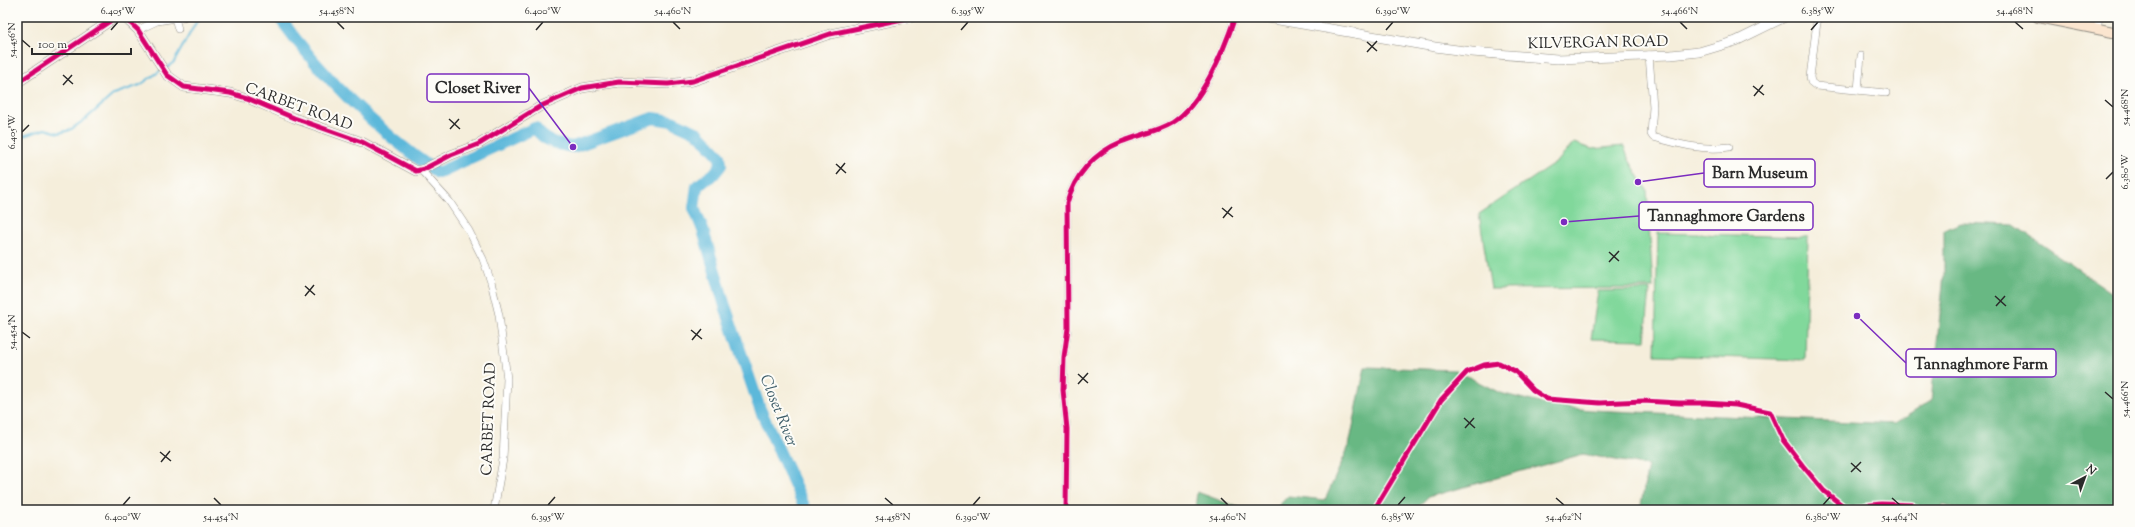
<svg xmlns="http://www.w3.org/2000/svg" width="2135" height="527" viewBox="0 0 2135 527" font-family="'Sorts Mill Goudy',serif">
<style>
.green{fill:#81d89b;stroke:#568263}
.forest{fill:#68b883;stroke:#4a7257}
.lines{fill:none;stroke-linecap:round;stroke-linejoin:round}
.stream{stroke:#5cb8da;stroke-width:2}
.river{stroke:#5cb8da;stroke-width:12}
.minor-casing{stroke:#908c83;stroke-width:8}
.tertiary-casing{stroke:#908c83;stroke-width:10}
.secondary-casing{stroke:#908c83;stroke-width:12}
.minor{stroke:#fff;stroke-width:7}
.tertiary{stroke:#fff;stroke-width:9}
.secondary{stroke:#fbe5cf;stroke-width:10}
.cycleway-casing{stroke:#fdfcf7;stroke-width:8}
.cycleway{stroke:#d6006c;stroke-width:5}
.ticks{fill:none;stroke:#2b2b2b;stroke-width:1.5}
.labels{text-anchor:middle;stroke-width:4;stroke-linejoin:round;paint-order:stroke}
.street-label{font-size:15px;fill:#2b2b2b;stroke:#fdfcf7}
.water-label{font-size:16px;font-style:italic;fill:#3c5c68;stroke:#fdfcf7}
.leader{fill:none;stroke:#7b2cbf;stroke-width:1.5}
.callout-dot{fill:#7b2cbf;stroke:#fdfcf7;stroke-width:1.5}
.callout{fill:#fdfcf7;stroke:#7b2cbf;stroke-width:1.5}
.callout-label{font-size:16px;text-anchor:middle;font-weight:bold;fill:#2b2b2b}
.neatline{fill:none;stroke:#2b2b2b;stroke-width:1.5}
.ticks-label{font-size:10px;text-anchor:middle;fill:#2b2b2b}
</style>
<rect width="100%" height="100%" fill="#fdfcf7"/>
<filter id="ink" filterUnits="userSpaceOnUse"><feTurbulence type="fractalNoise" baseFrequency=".025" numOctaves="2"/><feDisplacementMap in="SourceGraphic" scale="8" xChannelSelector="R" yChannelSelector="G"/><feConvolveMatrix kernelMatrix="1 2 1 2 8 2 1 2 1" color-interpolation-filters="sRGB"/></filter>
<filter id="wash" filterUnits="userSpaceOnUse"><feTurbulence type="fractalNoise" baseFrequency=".012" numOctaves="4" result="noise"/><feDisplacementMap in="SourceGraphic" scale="16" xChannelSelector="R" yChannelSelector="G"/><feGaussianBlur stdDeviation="0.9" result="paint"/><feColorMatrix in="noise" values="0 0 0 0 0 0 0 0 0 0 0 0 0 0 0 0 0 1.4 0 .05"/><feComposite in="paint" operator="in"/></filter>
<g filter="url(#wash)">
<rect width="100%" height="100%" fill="#f5eedb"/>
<path class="green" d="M1574,143L1591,149L1624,146L1628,158L1647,190L1653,288L1491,289L1479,214L1557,162Z
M1658,233L1808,237L1805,360L1655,355Z
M1650,290L1645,340L1591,339L1598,291Z"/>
<path class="forest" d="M1961,223L2014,225L2118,297V510H1963L1942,504L1941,510H1640L1648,466L1583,454L1428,497L1415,510H1275L1288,496L1325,500L1349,446L1365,367L1455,370L1500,393L1552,406L1591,410L1894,424L1931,401L1944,275V230Z
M1197,492L1246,510H1195Z"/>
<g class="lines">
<path class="stream" d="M166,68L174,62L199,17
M17,138L45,129L59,133L70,130L87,118L114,94L140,85L160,71"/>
<path class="river" d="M279,17C323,78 377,130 438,173L535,128C544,141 558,145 573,147L653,118L672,121L698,133L720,156L721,165L714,174L697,186L694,208L703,230L724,303L760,409L806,510"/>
</g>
</g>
<g filter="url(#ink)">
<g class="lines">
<g class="minor-casing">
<path id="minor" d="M1763,17L1765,26
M1816,17L1817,22L1810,77L1811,82L1816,86L1886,93
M175,18L178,29
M2097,28L2099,17
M138,30L157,21L183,17
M1649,55L1653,107L1651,134L1653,137C1678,144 1703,151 1729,147
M1858,90L1861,56
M421,170L449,201L469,231L483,259L491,282L499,315L507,379L503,459L494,510
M1066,510L1067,429L1063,390L1064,357L1068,328L1067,203C1074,176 1094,153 1121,142C1138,135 1157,132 1172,123C1202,104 1224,50 1235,17"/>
</g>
<g class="tertiary-casing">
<path id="tertiary" d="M124,17L138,30L167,75L184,87L230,93L247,98L294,118L362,142L416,171L424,169L451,155L479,144L541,106L582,88L619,82L668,84L693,81L830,34L912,17
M1261,17L1435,47L1472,52L1557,59L1671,55L1699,52L1736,41L1785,17
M1946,17H1954
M17,83L116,17"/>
</g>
<g class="secondary-casing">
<path id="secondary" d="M2038,17L2118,33"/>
</g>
<use href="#minor" class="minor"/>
<use href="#tertiary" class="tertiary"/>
<use href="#secondary" class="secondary"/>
<g class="cycleway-casing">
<path id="cycleway" d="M124,17L138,30L167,75L184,87L230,93L247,98L294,118L362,142L416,171L424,169L451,155L479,144L541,106L582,88L619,82L668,84L693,81L830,34L912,17
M17,83L116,17
M1066,510L1067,429L1063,390L1064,357L1068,328L1067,203C1074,176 1094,153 1121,142C1138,135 1157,132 1172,123C1202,104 1224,50 1235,17
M1374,510L1441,400L1467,372L1484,365L1499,363L1515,371L1533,390L1547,399L1600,403L1643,401L1679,403H1705L1736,405L1770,412L1783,440L1803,466L1824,491L1843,506L1852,507L1881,504L1912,505L1930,510"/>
</g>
<use href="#cycleway" class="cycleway"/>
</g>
</g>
<path class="ticks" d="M337,22L344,29M673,22L680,29M1680,22L1687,29M2015,22L2023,29M111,30L118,22M536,30L543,22M961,30L968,22M1386,30L1393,22M1811,30L1818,22M22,40L30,47M1367,42L1377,51M1367,52L1377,41M63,75L73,84M63,85L72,75M1753,86L1764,95M1754,96L1763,85M2105,100L2113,107M449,119L460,129M450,129L459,119M22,132L29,125M836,164L846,173M836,174L845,163M2106,179L2113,172M1222,208L1233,217M1223,218L1232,207M1609,252L1619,261M1609,262L1619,251M305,286L315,295M305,296L314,285M1995,296L2006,306M1996,306L2005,296M691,330L702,339M22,332L30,338M692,340L701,329M1078,374L1088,383M1078,384L1088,373M2105,392L2113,399M1464,418L1475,428M1465,428L1474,418M160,452L171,461M161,462L170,451M1851,463L1861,472M1851,472L1861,462M214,498L221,505M885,498L893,505M1221,498L1228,505M1556,498L1564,505M1892,498L1900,505M123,505L130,497M548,505L555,497M973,505L980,497M1398,505L1405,497M1823,505L1830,497"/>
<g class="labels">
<g class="street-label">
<text transform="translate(1598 42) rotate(-1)" y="5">KILVERGAN ROAD</text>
<text transform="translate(299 106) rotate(20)" y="5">CARBET ROAD</text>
<text transform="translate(488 419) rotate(-88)" y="5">CARBET ROAD</text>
</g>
<g class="water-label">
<text transform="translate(780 410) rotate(68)" y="6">Closet River</text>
</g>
</g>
<path class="leader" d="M573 147L529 88M1638 182L1704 173M1564 222L1639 216M1857 316L1906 363"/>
<g class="callout-dot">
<circle cx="573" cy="147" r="4"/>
<circle cx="1638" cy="182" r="4"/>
<circle cx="1564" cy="222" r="4"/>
<circle cx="1857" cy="316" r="4"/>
</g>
<g class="callout">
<rect x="427" y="74" width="102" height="28" rx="4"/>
<rect x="1704" y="159" width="111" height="28" rx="4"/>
<rect x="1639" y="202" width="174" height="28" rx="4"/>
<rect x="1906" y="349" width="150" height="28" rx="4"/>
</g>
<g class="callout-label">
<text x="478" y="93">Closet River</text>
<text x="1760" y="178">Barn Museum</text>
<text x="1726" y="221">Tannaghmore Gardens</text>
<text x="1981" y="369">Tannaghmore Farm</text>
</g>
<rect width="2135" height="527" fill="none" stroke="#fdfcf7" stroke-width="44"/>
<g transform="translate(2085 477) rotate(41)" stroke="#fdfcf7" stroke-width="3" paint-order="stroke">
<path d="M0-3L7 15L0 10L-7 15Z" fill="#2b2b2b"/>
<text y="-6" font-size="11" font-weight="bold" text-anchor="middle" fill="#2b2b2b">N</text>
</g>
<path d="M32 48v6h99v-6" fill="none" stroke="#2b2b2b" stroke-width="2"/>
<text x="38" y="48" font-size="12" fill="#2b2b2b" stroke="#fdfcf7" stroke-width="3" paint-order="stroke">100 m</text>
<rect x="22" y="22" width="2091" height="483" class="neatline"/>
<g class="ticks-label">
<text x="118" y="14">6.405°W</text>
<text x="337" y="14">54.458°N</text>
<text x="543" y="14">6.400°W</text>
<text x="673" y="14">54.460°N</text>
<text x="968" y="14">6.395°W</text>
<text x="1393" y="14">6.390°W</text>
<text x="1680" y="14">54.466°N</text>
<text x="1818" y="14">6.385°W</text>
<text x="2015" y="14">54.468°N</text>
<text transform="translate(11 40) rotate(-90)" y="4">54.456°N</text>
<text transform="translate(2124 107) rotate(-90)" y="4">54.468°N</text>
<text transform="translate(11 132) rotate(-90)" y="4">6.405°W</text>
<text transform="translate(2124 172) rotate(-90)" y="4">6.380°W</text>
<text transform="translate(11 332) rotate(-90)" y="4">54.454°N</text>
<text transform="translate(2124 399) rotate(-90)" y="4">54.466°N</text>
<text x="123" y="520">6.400°W</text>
<text x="221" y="520">54.454°N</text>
<text x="548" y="520">6.395°W</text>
<text x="893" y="520">54.458°N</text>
<text x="973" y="520">6.390°W</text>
<text x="1228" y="520">54.460°N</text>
<text x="1398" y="520">6.385°W</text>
<text x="1564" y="520">54.462°N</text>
<text x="1823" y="520">6.380°W</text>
<text x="1900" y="520">54.464°N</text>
</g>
</svg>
